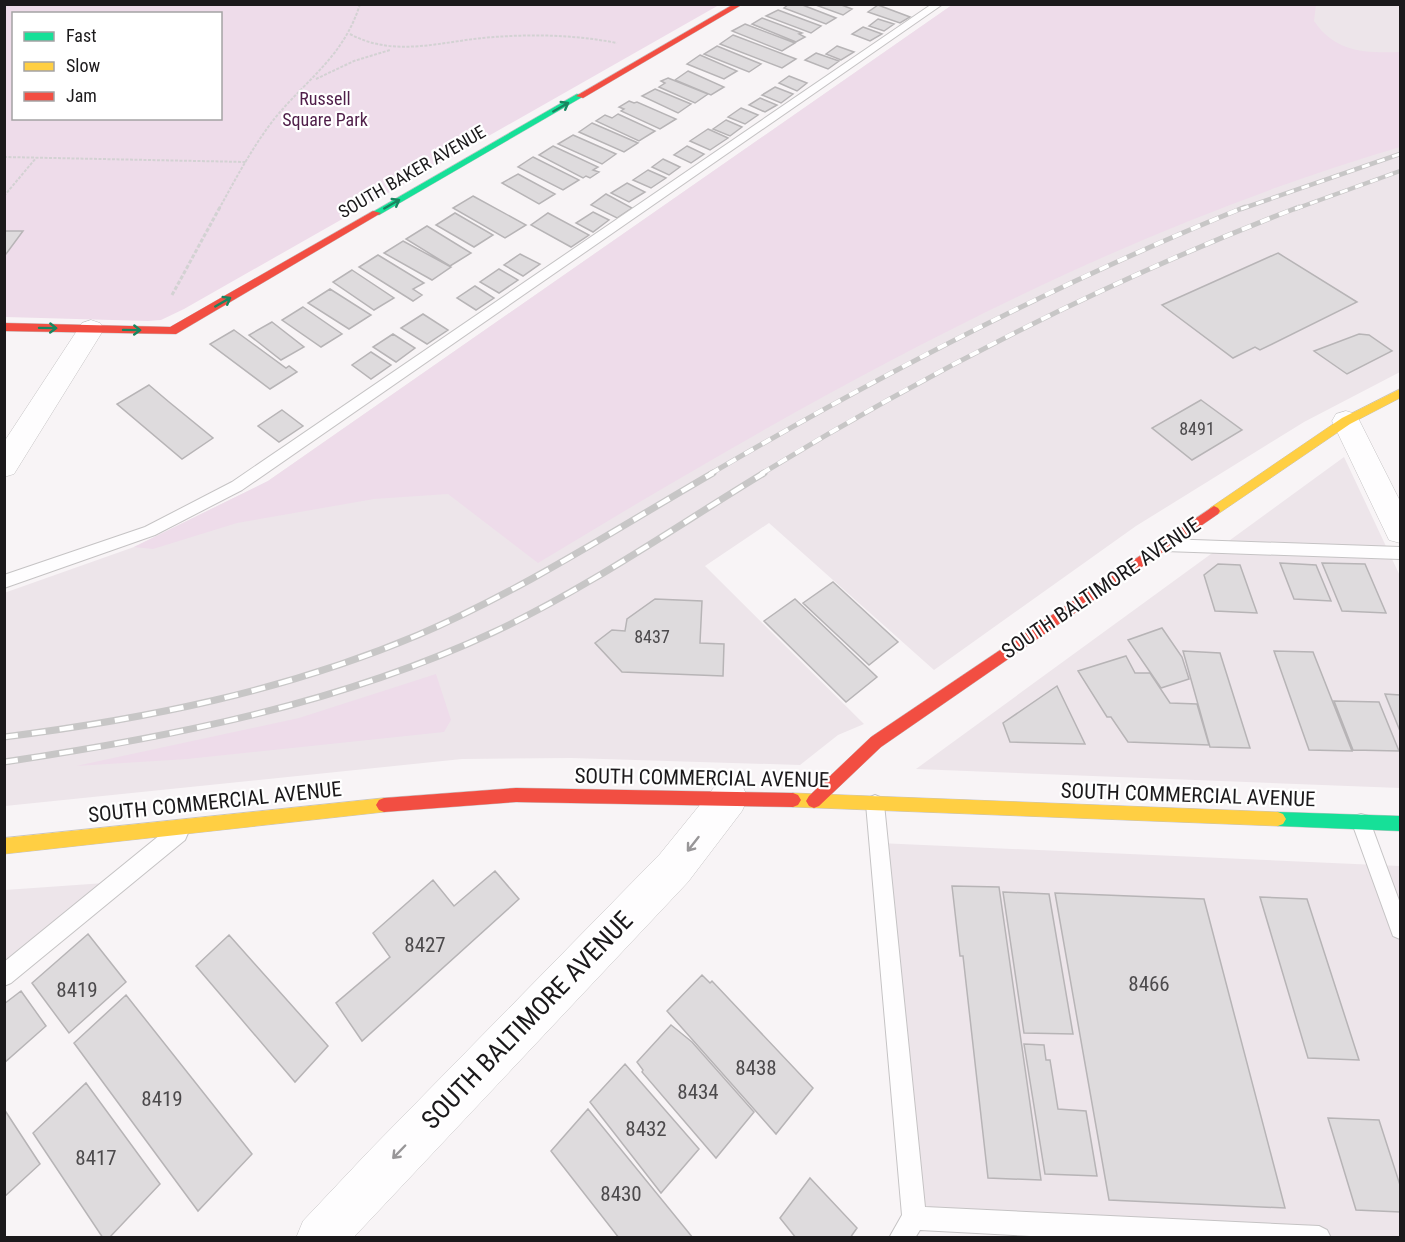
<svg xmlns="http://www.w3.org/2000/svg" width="1405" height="1242" viewBox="0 0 1405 1242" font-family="'Roboto Condensed',sans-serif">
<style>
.built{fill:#ede5ea}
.green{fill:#eedcea;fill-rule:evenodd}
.building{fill:#dedbdd;stroke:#b7b4b6;stroke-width:1.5}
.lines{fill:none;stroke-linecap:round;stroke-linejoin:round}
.lane-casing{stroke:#c5c3c4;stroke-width:2}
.street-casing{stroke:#c5c3c4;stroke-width:1}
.fast-casing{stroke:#c5c3c4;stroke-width:1}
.slow-casing{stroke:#c5c3c4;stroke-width:1}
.jam-casing{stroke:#c5c3c4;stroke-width:1}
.path-far1{stroke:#d3d2d3;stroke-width:2;stroke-dasharray:3 1.5;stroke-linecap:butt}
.path{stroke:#d3d2d3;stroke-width:3;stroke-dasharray:4 2;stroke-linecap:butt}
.lane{fill:#fefdfe;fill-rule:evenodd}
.street{fill:#fefdfe;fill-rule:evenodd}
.fast{fill:#16e098;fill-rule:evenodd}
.slow{fill:#ffcf43;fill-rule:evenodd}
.jam{fill:#f24e42;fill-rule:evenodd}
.rail-far2-casing{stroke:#c7c6c6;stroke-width:4.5}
.rail-far1-casing{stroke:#c7c6c6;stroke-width:5}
.rail-casing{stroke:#c7c6c6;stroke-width:7}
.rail-far2{stroke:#fff;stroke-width:3;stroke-dasharray:8;stroke-linecap:butt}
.rail-far1{stroke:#fff;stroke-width:4;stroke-dasharray:10;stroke-linecap:butt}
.rail{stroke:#fff;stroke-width:4.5;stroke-dasharray:14;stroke-linecap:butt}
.oneway{stroke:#188660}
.oneway2{stroke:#989698}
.labels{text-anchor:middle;stroke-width:4.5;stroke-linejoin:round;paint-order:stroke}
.far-park-label{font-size:18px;fill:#4f1e49;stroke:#fff}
.far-street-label{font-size:18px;fill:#1b191b;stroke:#fff}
.number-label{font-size:18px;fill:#4c4a4c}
.street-label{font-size:21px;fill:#1b191b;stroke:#fff}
.near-number-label{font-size:21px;fill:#4c4a4c}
.near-street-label{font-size:26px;fill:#1b191b;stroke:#fff}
</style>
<rect width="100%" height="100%" fill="#f8f4f6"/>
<path class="built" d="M952,5H1400V372L1304,422L1136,526L934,670L769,523L705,566L864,724L838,735L800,765L571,758L462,759L5,806L4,593L134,547L268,481Z
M1344,457L1400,576V788L916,769Z
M879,843L1400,866V1237H1322L914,1218Z
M119,882L5,976V890Z"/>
<path class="green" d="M5,5H719L184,309L161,320L148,321L5,317ZM14,14H220V118H14Z
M952,5H1316L1314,21C1336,53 1365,53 1400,52V147C1092,238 812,397 538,563L448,494L374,499L237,523L153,549L134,547L268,481Z
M436,674L451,720L444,732L187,759L76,766L299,718Z"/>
<path class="building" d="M789,4H800L836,18L826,24L784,8Z
M813,4H839L852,9L843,15Z
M878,5L910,17L900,23L868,12Z
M778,10L821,26L811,33L766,16Z
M762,18L802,33L799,34L805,37L796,42L752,24Z
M878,19L894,24L884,31L869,26Z
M745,24L795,43L782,51L732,31Z
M863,27L882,34L870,41L852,34Z
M733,35L796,59L782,68L720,44Z
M717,46L761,64L749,72L704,54Z
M837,46L854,52L841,60L826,54Z
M816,53L839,61L828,69L805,60Z
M700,55L737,71L724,79L687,64Z
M688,71L724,87L711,95L675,80Z
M789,76L807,83L797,91L779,83Z
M668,78L708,94L695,103L659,87L665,83L661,81Z
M775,87L793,94L781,103L762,95Z
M655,89L691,104L678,113L642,96Z
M760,98L777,105L765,112L749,105Z
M629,101L634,103L637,102L676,119L660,129L621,111L624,109L619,107Z
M741,108L758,115L745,124L728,117Z
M618,114L655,131L639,141L596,121L605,115L612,118Z
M726,120L742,127L730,136L713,129Z
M592,123L638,143L624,152L579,132Z
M708,129L728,138L710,150L690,141Z
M573,135L616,154L602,164L558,144Z
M553,146L598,167L593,170L599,172L590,178L586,176L583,178L539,155Z
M687,146L704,154L691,163L674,155Z
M533,157L579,180L563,190L518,167Z
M663,159L680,167L669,175L652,167Z
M648,170L666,178L651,188L633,180Z
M518,174L555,194L539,204L502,183Z
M627,183L645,192L629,202L611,193Z
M606,194L632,208L617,218L591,205Z
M473,196L526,225L505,238L453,208Z
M593,212L609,220L593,232L576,223Z
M455,213L493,235L474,247L436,225Z
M548,213L589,235L571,247L531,225Z
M427,226L471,253L450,266L406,239Z
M4,231H23L6,254H4Z
M403,241L451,267L432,280L384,253Z
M1278,253L1357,302L1260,350L1255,347L1233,358L1162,305Z
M520,254L540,264L523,276L504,265Z
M378,255L424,283L413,289L422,295L413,301L359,267Z
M499,269L518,280L499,293L480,282Z
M352,270L394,298L374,310L333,282Z
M475,286L494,298L476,310L457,298Z
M330,289L371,315L349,329L308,303Z
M303,307L342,334L321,347L282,320Z
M423,314L448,330L427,344L401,328Z
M272,322L304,347L281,360L249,335Z
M234,330L286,368L289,366L297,372L270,389L210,344Z
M393,334L415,348L396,362L373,347Z
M1359,334L1369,335L1392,351L1347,374L1314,351Z
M371,352L391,365L371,379L352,365Z
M149,385L169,402L213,438L182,459L117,404Z
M1201,400L1242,430L1192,460L1152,428Z
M282,410L303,426L279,442L258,426Z
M1280,563L1316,565L1331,601L1294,599Z
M1322,563L1365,564L1386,613L1342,611Z
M1218,564L1240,565L1257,613L1215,611L1204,575Z
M833,582L898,642L869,665L803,603Z
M655,599L702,601L700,643L724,644L723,676L622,672L595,643L612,630L625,631L627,619Z
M795,599L877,677L846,702L764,621Z
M1162,628L1182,657L1189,679L1161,688L1128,640Z
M1183,651L1220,653L1250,748L1210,747Z
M1274,651L1313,652L1352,751L1309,750Z
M1126,656L1135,673H1150L1170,703L1197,704L1209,745L1128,742L1111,717H1107L1078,671Z
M1057,686L1085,744L1010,742L1003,723Z
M1385,694L1400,695V731Z
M1334,701L1379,702L1399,751L1353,750Z
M495,871L519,899L362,1041L336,1003L390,957L373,933L433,880L454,906Z
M952,886L999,887L1041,1180L988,1178L963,956H960Z
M1003,892L1049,894L1073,1034L1024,1033Z
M1055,893L1204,899L1285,1208L1109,1200Z
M1260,897L1307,899L1359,1060L1308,1058Z
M88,934L126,982L69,1033L32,983Z
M229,935L328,1046L295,1082L196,966Z
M702,975L710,983L712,981L813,1088L776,1134L667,1011Z
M21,991L46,1026L4,1063V1004Z
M126,995L252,1154L198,1211L74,1043Z
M671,1025L692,1042L754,1112L716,1158L642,1072L643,1070L637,1062Z
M1024,1044L1044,1045L1046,1060H1050L1058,1109L1086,1111L1097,1176L1045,1174Z
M625,1064L699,1149L661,1193L590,1102Z
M86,1083L160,1184L109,1238H103L33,1133Z
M4,1109L40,1164L4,1197Z
M588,1109L693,1238H619L551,1151Z
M1328,1118L1379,1120L1400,1185V1212L1356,1210Z
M810,1178L857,1228L850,1238H796L780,1218Z"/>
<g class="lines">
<g class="lane-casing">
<path id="lane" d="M932,4H943L242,490L155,535L4,588V575L145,527L232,482Z
M1165,539L1400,547V559L1165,551L1159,549L1157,545L1159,541Z
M875,795L882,798L884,804L925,1207L1319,1226L1327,1230L1331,1238H1069L920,1230L915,1238H889L902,1215L866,804L868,798Z
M1361,814L1368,816L1400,903V939L1393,936L1352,823L1354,816Z
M178,824L185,826L188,833L185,840L11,983L4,986V962L171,826Z"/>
</g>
<g class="street-casing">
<path id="street" d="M91,320L100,323L104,329L14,474L4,477V442L82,323Z
M1346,411L1356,414L1400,501V543L1389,540L1332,421L1336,414Z
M729,780L742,785L748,798L742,811L688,882L353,1238H296L303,1221L369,1151L660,854L716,785Z"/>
</g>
<g class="fast-casing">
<path id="fast" d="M577,94L584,96L379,215L371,213Z
M1278,812L1400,816V831L1278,826L1273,824L1270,819L1273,814Z"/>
</g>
<g class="slow-casing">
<path id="slow" d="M1400,389V398L1350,424L1218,514H1210L1208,511L1210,508L1342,418Z
M793,793L1278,812L1283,814L1286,819L1283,824L1278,826L793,807L788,805L785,800L788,795Z
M384,798L389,800L392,805L389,810L384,812L4,854V838Z"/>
</g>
<g class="jam-casing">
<path id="jam" d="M734,4H743L583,98L576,96Z
M373,211L381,213L176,334L4,331V323L170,327Z
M1214,506L1218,508L1220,511L1218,514L881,747L819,806L814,808L809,806L806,801L809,796L871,737Z
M516,788L793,793L798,795L801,800L798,805L793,807L516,802L384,812L379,810L376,805L379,800L384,798Z"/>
</g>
<path class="path-far1" d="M350,34C396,59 445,40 494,37C535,34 576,35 617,43
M316,79L354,61L390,50
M4,157L246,162
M4,196L36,158
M219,209C236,178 253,146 275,118C308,78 344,56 360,4"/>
<path class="path" d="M172,295L220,207"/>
<use href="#lane" class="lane"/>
<use href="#street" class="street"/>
<use href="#fast" class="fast"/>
<use href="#slow" class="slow"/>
<use href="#jam" class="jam"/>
<g class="rail-far2-casing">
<path id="rail-far2" d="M1241,209L1400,154
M1295,209L1400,171"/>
</g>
<g class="rail-far1-casing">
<path id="rail-far1" d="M710,474C883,373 1059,282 1245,207
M761,474C933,369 1111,279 1299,207"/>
</g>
<g class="rail-casing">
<path id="rail" d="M4,737C146,719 285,691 418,635C521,591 616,529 713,473
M4,762C171,737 340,704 494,632C588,588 675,527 764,473"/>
</g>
<use href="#rail-far2" class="rail-far2"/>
<use href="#rail-far1" class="rail-far1"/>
<use href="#rail" class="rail"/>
</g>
<defs><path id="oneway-shaft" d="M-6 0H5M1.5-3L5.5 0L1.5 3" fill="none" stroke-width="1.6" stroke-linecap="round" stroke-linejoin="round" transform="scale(1.5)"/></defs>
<g class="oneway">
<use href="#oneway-shaft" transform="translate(561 107) rotate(-30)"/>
<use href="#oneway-shaft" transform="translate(392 204) rotate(-30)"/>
<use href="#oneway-shaft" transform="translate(223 302) rotate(-30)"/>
<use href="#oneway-shaft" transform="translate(48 328) rotate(1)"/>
<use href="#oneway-shaft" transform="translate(132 330) rotate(1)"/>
</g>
<g class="oneway2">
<use href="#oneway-shaft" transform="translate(693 844) rotate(128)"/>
<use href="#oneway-shaft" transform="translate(399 1152) rotate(134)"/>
</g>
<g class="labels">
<g class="far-park-label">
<text x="325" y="105">Russell<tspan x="325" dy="21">Square Park</tspan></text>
</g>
<g class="far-street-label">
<text transform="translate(412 172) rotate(-30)" y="6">SOUTH BAKER AVENUE</text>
</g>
<g class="number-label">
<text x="1197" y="435">8491</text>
<text x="652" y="643">8437</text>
</g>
<g class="street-label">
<text transform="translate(1101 588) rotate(-34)" y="7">SOUTH BALTIMORE AVENUE</text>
<text transform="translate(702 778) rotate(1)" y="7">SOUTH COMMERCIAL AVENUE</text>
<text transform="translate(1188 795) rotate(2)" y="7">SOUTH COMMERCIAL AVENUE</text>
<text transform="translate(215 802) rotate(-6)" y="7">SOUTH COMMERCIAL AVENUE</text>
</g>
<g class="near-number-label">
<text x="425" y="952">8427</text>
<text x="1149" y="991">8466</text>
<text x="77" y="997">8419</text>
<text x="756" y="1075">8438</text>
<text x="698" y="1099">8434</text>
<text x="162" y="1106">8419</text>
<text x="646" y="1136">8432</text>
<text x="96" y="1165">8417</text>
<text x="621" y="1201">8430</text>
</g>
<g class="near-street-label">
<text transform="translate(527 1020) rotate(-46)" y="9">SOUTH BALTIMORE AVENUE</text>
</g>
</g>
<rect width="1405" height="1242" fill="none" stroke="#1b191b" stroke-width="12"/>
<rect x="12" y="12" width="210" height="108" fill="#ffffff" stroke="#a4a3a4" stroke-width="1.5"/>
<rect x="24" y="32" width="30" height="9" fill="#16e098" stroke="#a4a3a4" stroke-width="1.5"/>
<text x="66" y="42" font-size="18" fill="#1b191b">Fast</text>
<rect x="24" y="62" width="30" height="9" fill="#ffcf43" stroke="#a4a3a4" stroke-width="1.5"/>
<text x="66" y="72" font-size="18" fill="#1b191b">Slow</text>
<rect x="24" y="92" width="30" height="9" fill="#f24e42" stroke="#a4a3a4" stroke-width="1.5"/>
<text x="66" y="102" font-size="18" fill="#1b191b">Jam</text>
</svg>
